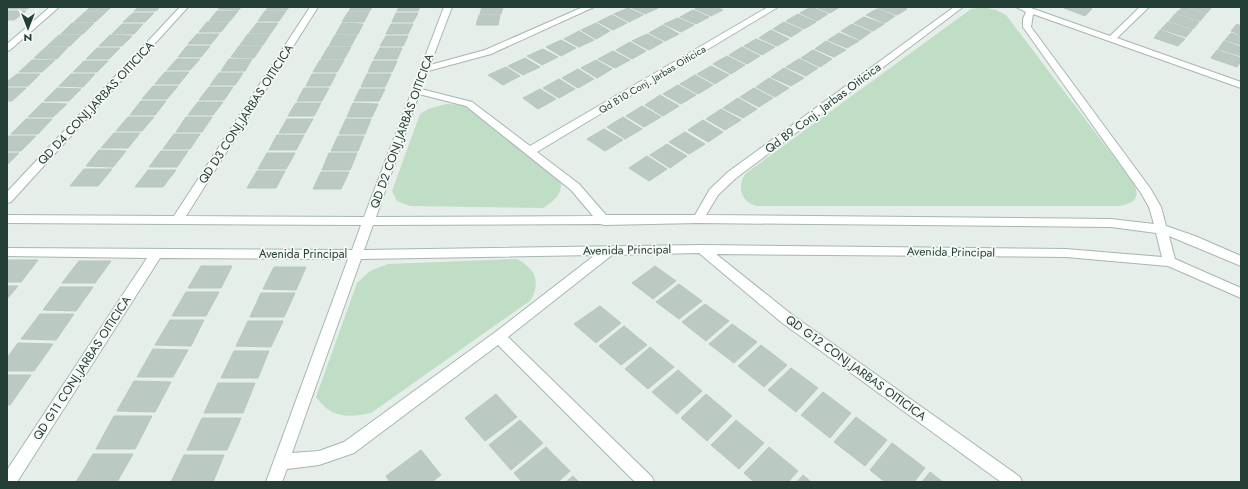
<svg xmlns="http://www.w3.org/2000/svg" width="1248" height="489" viewBox="0 0 1248 489" font-family="Jost,sans-serif">
<style>
.green{fill:#bfdec5}
.building{fill:#bac9c2;stroke:#b7c7c0}
.lines{fill:none;stroke-linecap:round;stroke-linejoin:round}
.minor-casing{stroke:#a7b6b0;stroke-width:2}
.minor{fill:#fff;fill-rule:evenodd}
.labels{text-anchor:middle;stroke-width:3.5;stroke-linejoin:round;paint-order:stroke}
.far-street-label{font-size:10px;fill:#243f36;stroke:#f6faf7}
.street-label{font-size:12px;fill:#243f36;stroke:#f6faf7}
</style>
<rect width="100%" height="100%" fill="#e5eee9"/>
<path class="green" d="M983,7L996,10L1006,15L1133,182C1142,199 1133,204 1117,206H757C741,202 737,187 745,174L971,9Z
M446,104L465,105L560,177C564,192 556,200 543,208L410,206L397,201L392,191L420,114L428,109Z
M517,259C535,269 541,280 531,300L371,413C346,418 332,418 316,397L357,283L370,271L388,264Z"/>
<path class="building" d="M9,7H30L27,9H7Z
M90,7H111L107,11H86Z
M139,7H160L156,11H134Z
M220,7H241L239,10L218,9Z
M268,7H289L287,10H266Z
M351,7H372L370,11H349Z
M399,7H420L418,11H397Z
M482,7H503L501,14H480Z
M630,7H657L658,8L645,14Z
M698,7H717L723,10L711,16L695,9Z
M811,7L828,14L817,21L800,13Z
M815,7H840L830,13Z
M879,7H903L907,9L897,15L878,8Z
M1065,7H1086L1092,9L1085,16L1064,8Z
M1183,7L1206,14L1200,21L1176,13Z
M1187,7H1212L1207,13Z
M628,8L643,15L629,22L614,14Z
M877,9L895,16L885,23L866,15Z
M693,10L709,17L696,24L680,17Z
M7,11H26L14,20H7Z
M217,11H238L230,21H209Z
M265,11H286L279,21H258Z
M85,12H106L95,22H74Z
M348,12H369L364,22H342Z
M133,13H154L145,22H123Z
M396,13H418L413,22H392Z
M798,14L816,22L804,29L786,21Z
M1175,14L1199,22L1193,29L1169,21Z
M479,15H500L498,25H476Z
M612,15L627,23L613,30L598,22Z
M864,17L884,24L873,31L854,23Z
M678,18L694,25L681,32L664,24Z
M207,22H229L221,32H199Z
M784,22L802,30L791,37L773,29Z
M1168,22L1192,30L1186,37L1161,29Z
M72,23H94L83,34H61Z
M257,23H278L271,33H249Z
M342,23L363,24L358,34H336Z
M596,23L610,31L596,39L581,30Z
M122,24H143L134,34H112Z
M391,24H413L408,34H386Z
M852,24L871,32L860,40L841,31Z
M1237,24L1241,26V35L1231,31Z
M663,25L679,34L665,41L649,33Z
M771,30L789,39L777,46L759,38Z
M1160,30L1185,39L1178,46L1154,38Z
M579,31L594,40L579,47L564,39Z
M839,33L859,41L847,48L828,40Z
M1231,33L1241,36V45L1225,40Z
M197,34H219L211,44H188Z
M248,34H270L263,45H240Z
M647,34L663,42L649,50L632,41Z
M59,35H81L70,46H47Z
M110,35L132,36L122,46H99Z
M335,35H357L351,46H329Z
M386,36H408L403,46H380Z
M756,39L775,47L762,55L744,46Z
M561,40L576,48L561,56L546,47Z
M826,41L846,50L834,57L815,49Z
M1224,41L1241,47V56L1218,49Z
M630,42L646,51L632,59L616,50Z
M187,46H210L201,57H178Z
M239,46H262L254,58L231,57Z
M46,47H68L57,59L34,58Z
M328,47H351L344,59H321Z
M742,47L760,56L747,64L729,55Z
M97,48H120L109,59H86Z
M380,48H402L397,59H374Z
M543,49L558,57L542,65L527,56Z
M813,50L832,59L820,67L801,58Z
M1217,50L1241,58V61L1237,67L1211,58Z
M613,51L630,60L615,68L598,59Z
M727,56L745,65L731,74L713,64Z
M525,58L540,67L523,75L508,66Z
M177,59H200L190,70H167Z
M229,59H252L245,71H221Z
M799,59L818,68L806,76L786,67Z
M32,60H55L42,72H19Z
M320,60H344L337,72H313Z
M596,60L612,69L597,78L581,68Z
M84,61H108L97,72H73Z
M373,61H397L392,72H368Z
M711,66L729,75L715,84L697,74Z
M506,67L520,76L503,85L488,75Z
M784,68L804,78L791,86L771,77Z
M578,69L594,79L578,88L562,78Z
M165,72H189L179,84H155Z
M219,73H243L235,85H210Z
M17,74H40L28,86H7V82Z
M71,74H95L83,87L59,86Z
M312,74H336L330,86H306Z
M367,74H391L385,87H361Z
M695,75L713,85L698,94L680,84Z
M769,78L789,88L775,97L756,87Z
M559,79L575,89L559,98L543,88Z
M678,85L696,95L681,104L663,94Z
M153,86H178L167,99H142Z
M209,87H233L224,100H199Z
M7,88H26L12,101H7Z
M57,88L81,89L69,101H44Z
M304,88H329L322,101H297Z
M754,88L773,98L759,107L740,97Z
M360,89H385L379,101H354Z
M540,89L556,99L538,109L523,98Z
M660,95L679,106L663,116L645,105Z
M738,98L757,109L743,118L723,108Z
M141,101H166L155,115H130Z
M198,102H223L213,115H188Z
M42,103L67,104L53,117H28Z
M296,103H321L314,116H288Z
M353,103L378,104L372,117H347Z
M642,106L661,117L644,127L626,116Z
M721,109L741,120L725,130L706,119Z
M128,117H154L142,131H116Z
M186,117H212L202,132H176Z
M623,117L642,129L625,139L607,127Z
M26,119H52L38,134H11Z
M287,119H313L305,133H279Z
M346,119H371L365,134H339Z
M703,120L723,132L708,142L688,130Z
M604,129L623,140L605,151L587,139Z
M685,132L705,144L689,154L669,142Z
M114,133H140L128,148H101Z
M174,134H200L190,149H163Z
M277,135H304L296,150H269Z
M9,136H36L21,151H7V138Z
M338,136H364L358,151H331Z
M667,144L687,156L670,168L650,155Z
M99,150L126,151L113,167L86,166Z
M161,151H188L177,167H149Z
M7,153H19L7,165Z
M267,153H295L286,169H258Z
M329,153H357L350,170H322Z
M647,156L667,169L649,181L629,168Z
M84,169H112L98,186H70Z
M148,170H176L163,187H135Z
M257,171H285L276,188H247Z
M321,172H349L341,189H313Z
M7,260H38L21,282H7Z
M79,261H111L95,283H62Z
M201,266H232L221,288H188Z
M655,266L676,281L653,299L632,283Z
M274,267H306L296,290L263,289Z
M679,284L702,301L679,319L656,302Z
M7,286H18L7,299Z
M60,287H93L76,311L43,310Z
M186,292H219L206,316H172Z
M261,293H295L284,317H250Z
M705,304L729,321L706,341L682,322Z
M600,306L621,323L596,343L574,324Z
M40,314H74L56,340L21,339Z
M170,320H204L191,346L155,345Z
M248,321H283L271,347L236,346Z
M732,324L757,342L734,363L709,344Z
M624,326L647,345L621,365L599,346Z
M18,343L53,344L34,371H7V358Z
M761,345L787,365L764,387L738,366Z
M650,347L674,367L648,389L625,369Z
M153,349L188,350L173,377H137Z
M234,351H269L258,378H221Z
M791,368L818,388L796,412L768,390Z
M678,370L702,391L677,414L652,392Z
M7,375H31L10,405H7Z
M134,381L171,382L155,412L117,411Z
M218,383H255L243,413H204Z
M823,392L851,413L830,438L801,415Z
M496,394L517,417L485,441L465,418Z
M706,394L732,416L707,441L681,418Z
M114,416H152L135,449H96Z
M856,417L887,440L865,466L834,442Z
M202,418H241L227,450H187Z
M520,420L543,443L511,470L489,445Z
M736,420L764,443L739,469L711,445Z
M892,443L925,468L914,482H885L870,470Z
M546,447L570,471L558,482H522L514,473Z
M769,447L798,471L788,482H754L744,473Z
M421,450L441,475L432,482H390L386,476Z
M93,454H133L117,482H76Z
M184,455H224L213,482H171Z
M930,472L943,482H922Z
M803,475L811,482H797Z
M573,476L579,482H566Z"/>
<g class="lines">
<g class="minor-casing">
<path id="minor" d="M50,7H59L10,50L7,51V44Z
M180,7H188L11,202L7,203V192Z
M310,7H318L186,216L364,217L444,7H452L430,65L485,50L583,7H594L491,54L428,71L421,89L472,102L530,146L768,7H778L537,152L579,184L606,215H695L710,189L728,172L954,7H963L736,178L718,195L706,215L1111,219L1154,224L1149,207L1141,193L1023,27V19L1026,12L1016,7H1028L1110,36L1140,7H1149L1117,38L1241,82V88L1033,14L1031,27L1150,188L1161,207L1166,226L1195,236L1241,256V266L1169,236L1175,259L1241,288V298L1168,266L1066,257L716,254L791,314L1020,477L1022,482H1001L781,322L699,253L612,255L508,337L652,477L654,482H635L498,345L354,453L319,465L287,469L282,482H266L348,259L160,258L17,482H7V470L147,258L7,256V248L352,250L361,225L7,223V215L174,216ZM419,94L466,106L571,190L593,216L376,217ZM698,223L1111,227L1156,233L1162,257L1066,249L702,245L364,250L373,225L600,224L604,225ZM595,255L494,333L344,442L319,451L292,453L361,259Z"/>
</g>
<use href="#minor" class="minor"/>
</g>
<g class="labels">
<g class="far-street-label">
<text transform="translate(652 79) rotate(-31)" y="4">Qd B10 Conj. Jarbas Oiticica</text>
</g>
<g class="street-label">
<text transform="translate(96 103) rotate(-47)" y="4">QD D4 CONJ.JARBAS OITICICA</text>
<text transform="translate(823 108) rotate(-37)" y="4">Qd B9 Conj. Jarbas Oiticica</text>
<text transform="translate(246 114) rotate(-57)" y="4">QD D3 CONJ.JARBAS OITICICA</text>
<text transform="translate(402 131) rotate(-70)" y="4">QD D2 CONJ.JARBAS OITICICA</text>
<text transform="translate(627 250) rotate(-1)" y="4">Avenida Principal</text>
<text transform="translate(951 252) rotate(1)" y="4">Avenida Principal</text>
<text x="303" y="258">Avenida Principal</text>
<text transform="translate(82 368) rotate(-57)" y="4">QD G11 CONJ.JARBAS OITICICA</text>
<text transform="translate(856 368) rotate(36)" y="4">QD G12 CONJ.JARBAS OITICICA</text>
</g>
</g>
<rect width="1248" height="489" fill="none" stroke="#243f36" stroke-width="16"/>
<g transform="translate(28 28) rotate(180)" stroke="#f6faf7" stroke-width="3" paint-order="stroke">
<path d="M0-3L7 15L0 10L-7 15Z" fill="#243f36"/>
<text y="-6" font-size="11" font-weight="bold" text-anchor="middle" fill="#243f36">N</text>
</g>
</svg>
